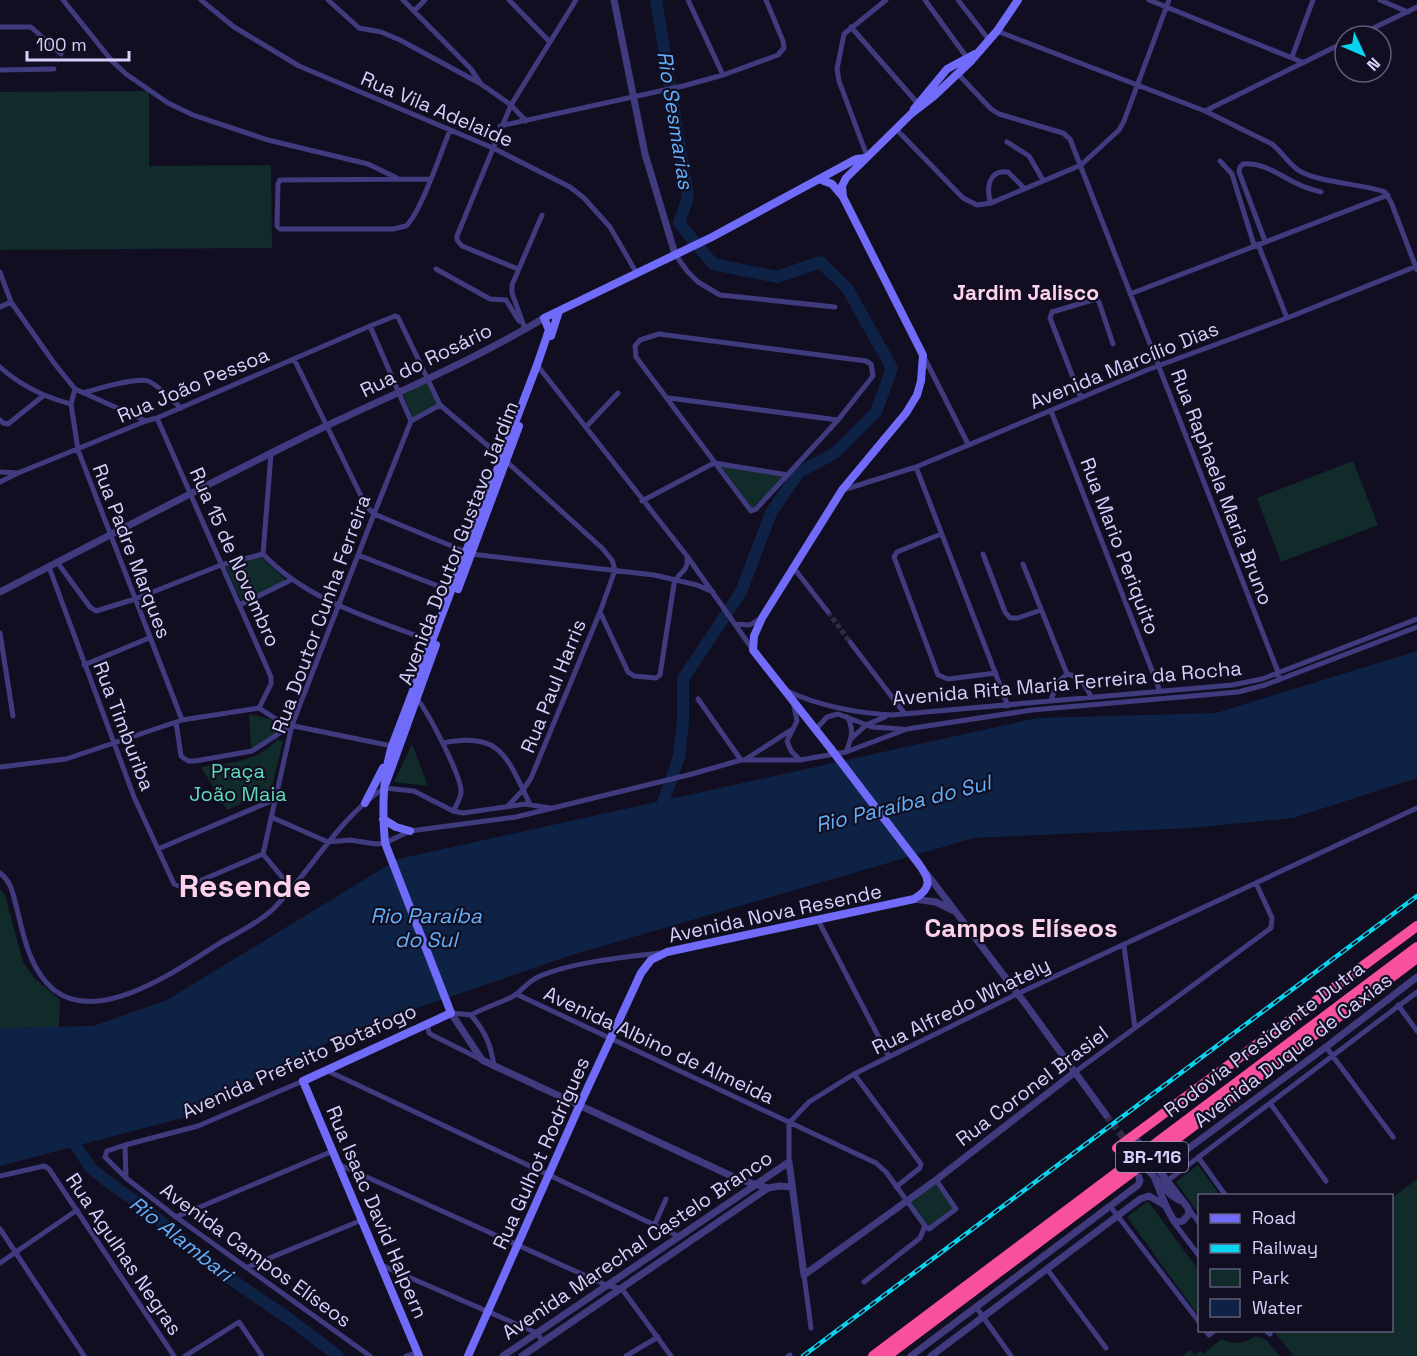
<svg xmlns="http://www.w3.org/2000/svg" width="1417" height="1356" viewBox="0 0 1417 1356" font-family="'Space Grotesk',sans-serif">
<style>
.green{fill:#112b2a}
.water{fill:#0e2245}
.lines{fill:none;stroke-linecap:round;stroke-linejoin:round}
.river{stroke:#0e2245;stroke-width:12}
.minor-tunnel{stroke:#2f2b42;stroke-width:5;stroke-dasharray:5 2.5;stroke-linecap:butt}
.tertiary-tunnel{stroke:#2f2b42;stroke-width:7;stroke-dasharray:7 3.5;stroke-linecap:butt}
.minor{stroke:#3f3b7e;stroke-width:5}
.tertiary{stroke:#3f3b7e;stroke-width:7}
.secondary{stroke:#716bf9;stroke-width:8}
.motorway{stroke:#f8509d;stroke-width:10}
.rail-casing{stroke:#09d4f0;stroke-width:4.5}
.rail{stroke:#120e21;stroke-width:2;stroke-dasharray:7;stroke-linecap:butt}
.secondary-bridge{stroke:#716bf9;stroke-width:8}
.labels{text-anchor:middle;stroke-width:4.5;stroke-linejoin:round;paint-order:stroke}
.shield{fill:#120e21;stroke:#9b96bb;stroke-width:1.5}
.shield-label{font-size:18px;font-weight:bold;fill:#d6d0fd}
.street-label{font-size:20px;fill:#d6d0fd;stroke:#120e21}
.park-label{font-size:20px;fill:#5fdabe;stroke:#120e21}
.water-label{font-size:21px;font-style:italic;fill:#62b0f9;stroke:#120e21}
.neighbourhood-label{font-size:21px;font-weight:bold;fill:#fdd2ed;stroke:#120e21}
.district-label{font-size:26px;font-weight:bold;fill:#fdd2ed;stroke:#120e21}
.town-label{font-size:32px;font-weight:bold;fill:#fdd2ed;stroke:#120e21}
</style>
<rect width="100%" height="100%" fill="#120e21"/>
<path class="green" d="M149,91V166L271,165L272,248L0,250V92Z
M427,382L439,405L413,419L403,395Z
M1353,461L1378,525L1281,562L1257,498Z
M721,466L785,476L752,509Z
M261,557L286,580L242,602L226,567Z
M249,714L274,720L278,727C275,738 261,746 251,748Z
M277,740L283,741L272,787L265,793L227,810L201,767C228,763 258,762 277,740Z
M412,744L428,786L394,782Z
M0,889L5,895L23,962L34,978L60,1000L59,1027L0,1028Z
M1198,1165L1220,1195L1200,1196L1199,1214L1176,1182Z
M1417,1179V1356H1294L1277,1335L1275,1331L1392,1330V1198Z
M935,1184L954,1209L929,1228L909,1202Z
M1148,1201L1199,1271V1316L1127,1217Z
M1256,1336L1266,1340L1280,1356H1182L1190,1350L1195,1355L1200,1351L1203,1354L1222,1339C1234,1346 1245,1343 1256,1336Z"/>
<path class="water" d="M1417,651V778L1293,818L1191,828L974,838L578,953L359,1028L259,1075L201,1113L0,1166V1028L93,1026L167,1000L398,859L1037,718L1216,713Z"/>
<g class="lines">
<path class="river" d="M656,0L688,197L679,223L713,264L777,277L820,262L847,288L892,368L876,412L835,453L799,472L771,513L741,592L683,679V723L679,757L659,814
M67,1133L91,1168L107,1181L147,1210L219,1271L292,1321L338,1356"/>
<path class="minor-tunnel" d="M828,612L850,642"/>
<path class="tertiary-tunnel" d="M1106,1115L1139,1158"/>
<path class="minor" d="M63,0L112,61L126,74L168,103L193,115L268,140L368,164L397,178
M201,0L234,27L299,66L493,148L570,187L584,198L610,227L636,272
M328,0L359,28L381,32L400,40L481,84
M403,0L471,69L481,84L511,105L526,121
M509,0L550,42
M688,0L723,75
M925,0L968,59
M958,0L989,40
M1149,0L1302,62
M1380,0L1408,12
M414,11L425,0
M0,27H31L61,54
M851,27L920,106
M997,31L1205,111L1272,144C1281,151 1288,163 1298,170C1315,182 1363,184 1385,192L1391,202L1417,270
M1357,36L1417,7
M1292,57L1313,0
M0,70L54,69
M958,74L991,109L999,114L1063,133L1070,139L1278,672L1279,680
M1205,111L1345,42
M500,126L683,86L723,75L778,55L784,48L783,41L766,0
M896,129L963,198L977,205L991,203L1081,165L1119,130L1124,121L1169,0
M1007,142L1029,156L1043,180
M867,156L839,81L837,69L844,34L886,0
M1220,161L1232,174L1254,245
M430,179L280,180L278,184L277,226L280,229H393L406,226C421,212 441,152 450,130
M991,203C986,189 988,169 1008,172L1024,188
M1265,241L1239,172L1240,167L1243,164C1264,162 1280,176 1298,184C1305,188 1313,190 1321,192
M1258,244L1287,318
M675,254L687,271L698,282L720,295L835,307
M436,269L490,299L506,300L519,321
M518,269L462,246L457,240V236L511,105L576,0
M0,272L11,302L54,363L75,389L146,421
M1130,294L1388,195
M0,307L11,302
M370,326L411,421
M525,329L512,293V285L542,215
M659,334L866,361L871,364L873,376L838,420L756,509L751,511L636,357L635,346L640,340Z
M923,355L968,444
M294,359L366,506L374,514L471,554L654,575L697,585L713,592
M537,365L687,556L753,650
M0,367C21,386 44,397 71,404
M75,389L71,404L78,450L182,720
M83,393C96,389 137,377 148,381C157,384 173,401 181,408
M669,398L838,420
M1081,398L1050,318L1052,312L1096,299L1099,302L1113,344
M1051,411L1160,691
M157,418L271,677V684L259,708
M0,420L3,423L8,424L43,396
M586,427L618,393
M916,467L1008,706
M0,472L18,473L146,421L157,418L370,326L395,316L398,317L440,405L506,461L602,548L612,560L615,570L600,612L531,778L523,790L508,806
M0,482L16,474
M843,490L916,467L1147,370L1287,318L1417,266
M642,501L714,463L788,475
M941,534L897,552L894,557L938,675L948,679L996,673
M263,554C307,601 375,620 434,642
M263,554L271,454
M983,554L1005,612L1010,618H1018L1041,610
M358,555L451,591
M57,562L90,607L96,611L135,599L221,565L263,554
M1023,564L1067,674
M49,567L134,797L174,884L183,888L263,854
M793,567L828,612
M240,605L291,580
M600,612L628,672L634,676L656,678L660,675L674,584C677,573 689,572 687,558
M735,624L750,625L761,618
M0,633L13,716
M850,642L905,714
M84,665L149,638
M787,691C820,706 856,713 892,715L1232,685L1262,679L1417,619
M415,697C426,707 463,779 461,793C460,799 456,806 453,811
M698,699L741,760
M1051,700L1058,682L1067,674C1081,677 1085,684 1091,697
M794,706L797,721L787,741L791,751L800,760
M176,722L181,756L188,761H195L252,751L292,725
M816,729L827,717L838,714L872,727L902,729
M852,738L866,725L885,717
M443,743C502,731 507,758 530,804
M846,752C851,739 855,730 847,717
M746,759L791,730
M0,767L66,759L182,720L259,708L279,721L289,725L392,746
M271,817L328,842
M328,842L350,840L376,844L385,843L410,831L516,817L692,774L741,760H800L846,752L907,729L1032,710L1238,692L1265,685L1417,627
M158,849L276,799
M263,854L292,725L374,514L411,421L440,405
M263,854L292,889
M0,873C12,882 13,895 17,909C24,938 30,970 54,990C100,1026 180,968 220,943C237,933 259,923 273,909C312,870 338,819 384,788L414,791L453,811L463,813L525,804L550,808
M818,920L889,1057
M1124,946L1135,1028
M516,994L876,1163L886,1172L925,1226L929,1229L956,1209L936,1180
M1398,1005L1417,1031
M451,1013L471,1015C485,1031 491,1045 494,1066
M471,1015C484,1008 496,1004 510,998C521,993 526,982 540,976C573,962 624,957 660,953
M427,1023L429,1033L432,1035L482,1060
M1326,1047L1393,1137
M328,1071L678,1236
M1075,1072L1271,928L1272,918L1256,883
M854,1074L921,1164L920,1168L896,1187
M1270,1103L1326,1181
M789,1123L809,1102L854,1074L1017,994L1417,808
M125,1145L198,1126L303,1081
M1198,1157L1226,1196
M789,1162V1123
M338,1164L606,1285L622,1289L671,1356
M0,1176L44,1166L49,1169L174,1356
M126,1178L125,1145L107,1151L105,1157L126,1178L176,1217L370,1356
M1167,1181L1417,992
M1110,1206L1200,1323
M1188,1208L1200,1224
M176,1217L333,1151
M1172,1220L1200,1257
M654,1226L666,1199
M0,1229L84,1356
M0,1263L77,1210
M381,1265L537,1333L543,1342
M248,1267L362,1220
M1047,1269L1106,1348
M804,1275L811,1328
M864,1282L920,1238L925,1226
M976,1307L1011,1356
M1205,1330L1209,1335L1215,1330
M1265,1330L1270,1334
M185,1356L239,1322L262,1356
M406,1356L418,1352
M626,1356L658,1337
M788,1356L790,1355"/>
<path class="tertiary" d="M614,0L645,154L675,254
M0,592C108,536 215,480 324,427C398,392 474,360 544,318
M927,874L1027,1006L1106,1115
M914,899L936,902L952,910
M451,1013L482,1060L738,1179L768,1188
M1133,1136L1142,1147
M1117,1148L1126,1159
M1147,1169L1171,1195L1179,1200
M1159,1170L1326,1047L1417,977
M1155,1179C1160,1190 1168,1216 1176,1222L1183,1221L1189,1214L1188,1208L1155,1165
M503,1356L789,1162L804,1275L936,1180L1075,1072
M522,1356L768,1188L780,1186L792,1187
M911,1356L1138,1185L1140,1181L1139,1177
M931,1356L1140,1199L1149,1196L1166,1206"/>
<path class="secondary" d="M914,109L947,69L975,54
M819,179L832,184L843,197L923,355L921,381L917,395L906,413L842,490L762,618L754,636L753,650L831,749
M843,197L842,186L846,178L912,113L934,96L970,62L997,31L1018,0
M551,336L559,311
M458,589L519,426
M386,783L436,645
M365,803L383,768
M383,819L396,827L410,831
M419,1356L303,1081L451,1013L385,843C382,811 382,778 392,746L537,365L549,330L544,318L712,237L856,159L865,158
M468,1356L582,1100L641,973L651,960L667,952L914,899C932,888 931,880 918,863"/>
<path class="motorway" d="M1117,1148L1417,926
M873,1356L1417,947
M887,1356L1417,958"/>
<g class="rail-casing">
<path id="rail" d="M803,1356L1417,896"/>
</g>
<use href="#rail" class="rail"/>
<path class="secondary-bridge" d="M831,749L918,863"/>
</g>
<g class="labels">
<rect class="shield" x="1116" y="1142" width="72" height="30" rx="4.5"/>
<g class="shield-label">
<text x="1152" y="1163">BR-116</text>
</g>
<g class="street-label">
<text transform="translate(437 109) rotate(23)" y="7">Rua Vila Adelaide</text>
<text transform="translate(426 360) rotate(-26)" y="7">Rua do Rosário</text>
<text transform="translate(1124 365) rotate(-22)" y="7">Avenida Marcílio Dias</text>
<text transform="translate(193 385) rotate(-23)" y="7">Rua João Pessoa</text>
<text transform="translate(1222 487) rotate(69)" y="7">Rua Raphaela Maria Bruno</text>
<text transform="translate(458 543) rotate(-69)" y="7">Avenida Doutor Gustavo Jardim</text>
<text transform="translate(1120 546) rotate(69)" y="7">Rua Mario Periquito</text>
<text transform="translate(132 551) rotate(69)" y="7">Rua Padre Marques</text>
<text transform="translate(235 557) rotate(66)" y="7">Rua 15 de Novembro</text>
<text transform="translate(321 614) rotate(-70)" y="7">Rua Doutor Cunha Ferreira</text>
<text transform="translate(1067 683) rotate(-5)" y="7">Avenida Rita Maria Ferreira da Rocha</text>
<text transform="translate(553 686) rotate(-68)" y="7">Rua Paul Harris</text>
<text transform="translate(124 726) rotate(69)" y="7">Rua Timburiba</text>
<text transform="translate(775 913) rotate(-12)" y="7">Avenida Nova Resende</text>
<text transform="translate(961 1006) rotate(-26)" y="7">Rua Alfredo Whately</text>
<text transform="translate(1264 1039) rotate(-37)" y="7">Rodovia Presidente Dutra</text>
<text transform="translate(659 1045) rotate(25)" y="7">Avenida Albino de Almeida</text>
<text transform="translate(1293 1050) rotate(-37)" y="7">Avenida Duque de Caxias</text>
<text transform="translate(299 1061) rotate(-24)" y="7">Avenida Prefeito Botafogo</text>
<text transform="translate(1032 1086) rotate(-37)" y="7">Rua Coronel Brasiel</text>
<text transform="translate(541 1153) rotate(-66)" y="7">Rua Gulhot Rodrigues</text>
<text transform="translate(377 1212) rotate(67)" y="7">Rua Isaac David Halpern</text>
<text transform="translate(637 1245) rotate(-34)" y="7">Avenida Marechal Castelo Branco</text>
<text transform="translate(124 1254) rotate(56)" y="7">Rua Agulhas Negras</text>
<text transform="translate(256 1255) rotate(36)" y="7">Avenida Campos Elíseos</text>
</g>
<g class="park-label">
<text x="238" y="778">Praça<tspan x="238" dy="23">João Maia</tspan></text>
</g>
<g class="water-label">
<text transform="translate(675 120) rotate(81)" y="7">Rio Sesmarias</text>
<text transform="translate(903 804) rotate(-14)" y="7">Rio Paraíba do Sul</text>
<text x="426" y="923">Rio Paraíba<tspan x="426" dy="24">do Sul</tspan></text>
<text transform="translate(181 1239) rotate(38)" y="7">Rio Alambari</text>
</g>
<g class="neighbourhood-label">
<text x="1026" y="300">Jardim Jalisco</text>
</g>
<g class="district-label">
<text x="1021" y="937">Campos Elíseos</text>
</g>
<g class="town-label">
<text x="245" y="897">Resende</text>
</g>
</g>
<rect x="1198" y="1194" width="195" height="138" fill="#120e21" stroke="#605c79" stroke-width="1.5"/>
<rect x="1210" y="1214" width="30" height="9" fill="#716bf9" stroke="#605c79" stroke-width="1.5"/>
<text x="1252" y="1224" font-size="18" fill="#d6d0fd">Road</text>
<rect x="1210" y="1244" width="30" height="9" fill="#09d4f0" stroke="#605c79" stroke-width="1.5"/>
<text x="1252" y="1254" font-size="18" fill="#d6d0fd">Railway</text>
<rect x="1210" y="1269" width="30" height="18" fill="#112b2a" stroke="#605c79" stroke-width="1.5"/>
<text x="1252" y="1284" font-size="18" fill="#d6d0fd">Park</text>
<rect x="1210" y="1299" width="30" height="18" fill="#0e2245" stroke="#605c79" stroke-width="1.5"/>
<text x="1252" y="1314" font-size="18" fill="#d6d0fd">Water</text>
<g transform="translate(1363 54) rotate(134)"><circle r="28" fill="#120e21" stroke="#605c79" stroke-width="1.5"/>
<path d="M0-4.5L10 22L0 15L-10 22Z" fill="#09d4f0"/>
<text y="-9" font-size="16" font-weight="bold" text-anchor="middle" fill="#d6d0fd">N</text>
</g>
<path d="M27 51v9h102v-9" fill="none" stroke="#d6d0fd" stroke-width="3"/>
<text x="36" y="51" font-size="18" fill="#d6d0fd" stroke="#120e21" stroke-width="4.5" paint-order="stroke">100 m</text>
</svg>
